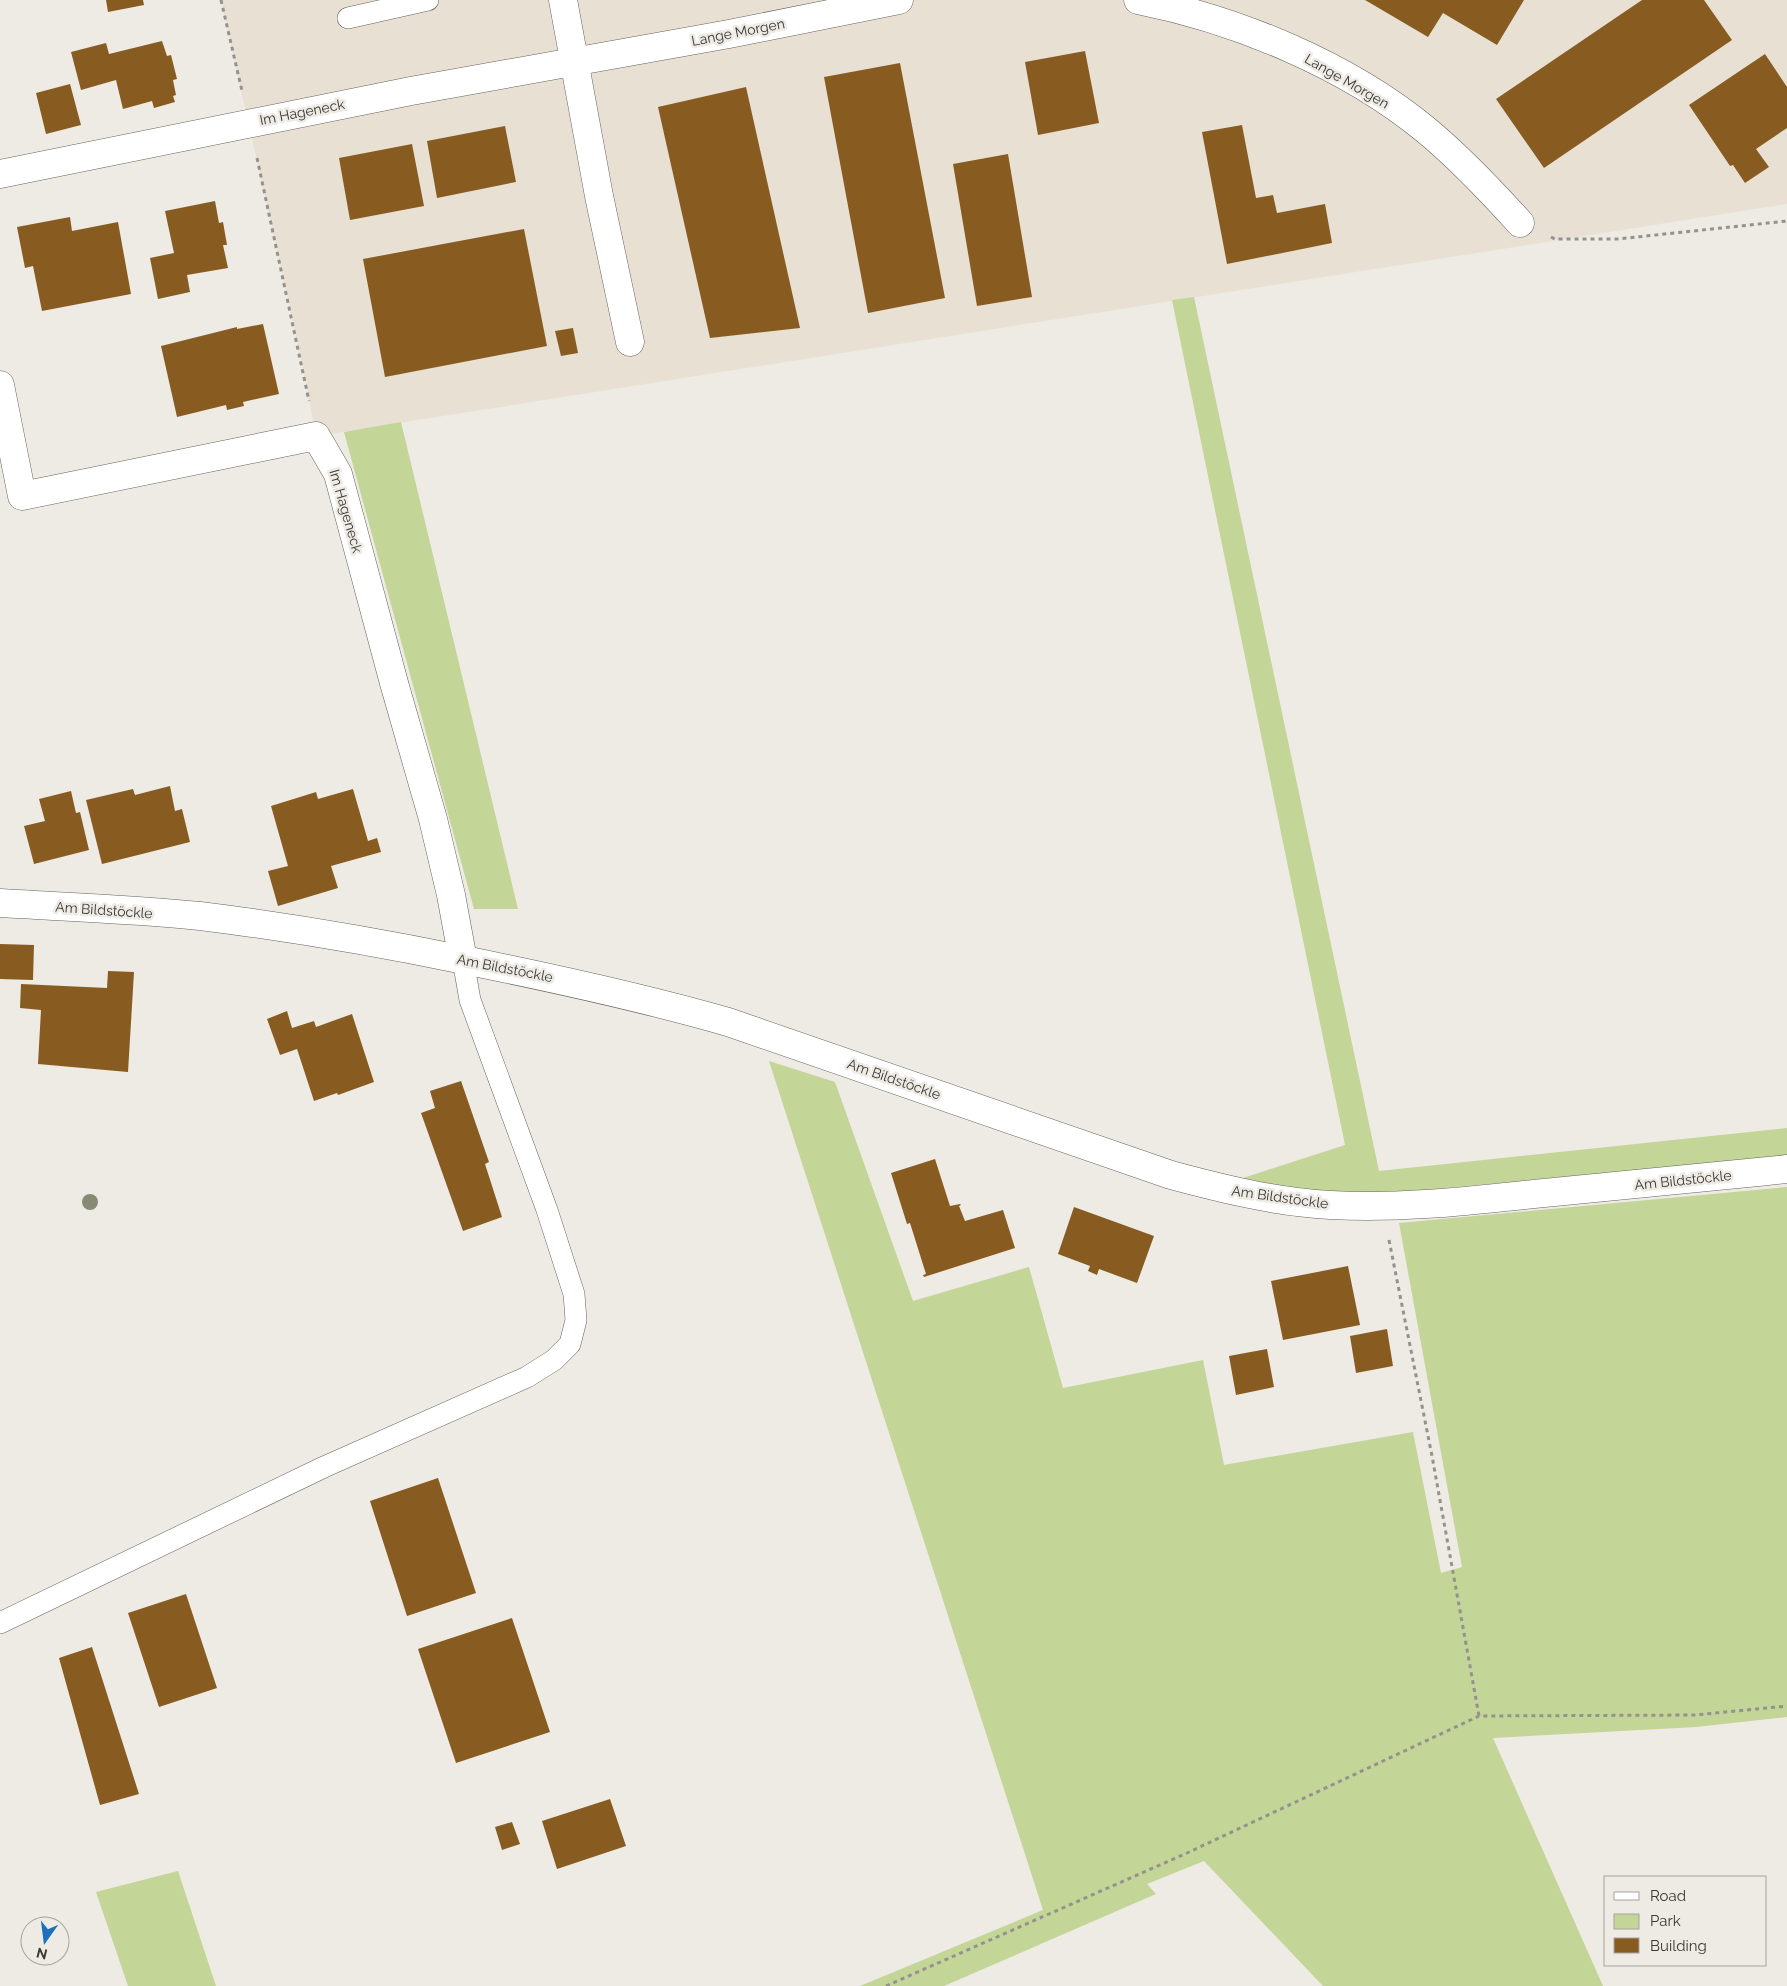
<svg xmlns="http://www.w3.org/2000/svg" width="1787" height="1986" viewBox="0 0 1787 1986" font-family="Raleway,sans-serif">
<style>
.built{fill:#e8e0d3}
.green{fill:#c3d597}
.building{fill:#885c21}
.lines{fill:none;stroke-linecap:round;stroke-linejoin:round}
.lane-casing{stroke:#66635d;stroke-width:22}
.street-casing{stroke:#66635d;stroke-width:29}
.path{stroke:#95928d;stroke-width:3;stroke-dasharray:4 4;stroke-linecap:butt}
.lane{stroke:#fff;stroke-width:21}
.street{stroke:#fff;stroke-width:28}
.tree{fill:#888b74}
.labels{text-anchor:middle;stroke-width:5;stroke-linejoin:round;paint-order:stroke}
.street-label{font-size:14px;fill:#393835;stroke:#eeeae4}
</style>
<rect width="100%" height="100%" fill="#eeeae4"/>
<path class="built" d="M221,0H1787V204L316,436L302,363Z"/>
<path class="green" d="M1194,297L1379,1171L1787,1128V1156L1381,1194L1304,1191L1243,1178L1345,1145L1172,300Z
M401,422L518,909H474L344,432Z
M769,1061L835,1082L913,1301L1029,1267L1063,1388L1203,1360L1224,1465L1413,1432L1441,1573L1462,1567L1399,1223L1787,1187V1717L1696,1727L1493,1738L1603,1986H1323L1204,1861L1147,1884L1156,1894L944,1986H860L1043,1910Z
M178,1871L216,1986H128L96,1892Z"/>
<path class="building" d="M106,0H143L144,5L108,12Z
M1365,0H1524L1497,45L1443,13L1428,37Z
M1642,0H1704L1732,40L1544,168L1496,99Z
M162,41L167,56L171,55L177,79L173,80L176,95L173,96L175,102L154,108L152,101L123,109L116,80L81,90L71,52L106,43L109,54Z
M1085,51L1099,123L1038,135L1025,62Z
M1765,54L1787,87V128L1756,149L1769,167L1745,183L1733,165L1730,166L1689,105Z
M900,63L945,298L868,313L824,77Z
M70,84L81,125L46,134L36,93Z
M746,87L800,328L710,338L658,107Z
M1242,125L1256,198L1273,195L1277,213L1325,204L1332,243L1227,264L1202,132Z
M505,126L516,182L437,198L427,141Z
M412,144L424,206L350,220L339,158Z
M1008,154L1032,297L977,306L953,164Z
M215,201L219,223L223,222L227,245H223L228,268L187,275L190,292L158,299L150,258L174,253L165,211Z
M70,217L72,231L118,222L131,294L42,311L33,266L25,268L17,227Z
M524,229L547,346L385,377L363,259Z
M263,324L279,394L243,402L244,406L227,410L226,405L177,417L161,346L237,327V329Z
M573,328L578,353L561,356L555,331Z
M170,786L175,811L182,809L190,842L102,864L86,800L133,789L135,795Z
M353,789L368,841L377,838L381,852L331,866L338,888L278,906L268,871L288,866L271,806L316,792L318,799Z
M71,791L76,813L80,812L89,850L34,864L24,826L45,821L39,799Z
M0,944L34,945L33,980L0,979Z
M108,971L134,972L128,1072L38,1064L41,1010L20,1008L21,984L107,988Z
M287,1011L292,1028L314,1021L316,1027L352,1014L374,1082L338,1095L337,1093L314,1101L297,1049L280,1055L267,1019Z
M461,1081L489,1162L485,1164L502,1217L463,1231L421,1113L435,1108L430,1091Z
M935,1159L950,1206L960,1204L961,1205L959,1206L965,1221L1003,1210L1015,1248L924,1277L923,1275L926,1274L910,1223L907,1224L891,1173Z
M1074,1207L1154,1236L1137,1283L1099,1269L1097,1275L1088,1271L1090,1266L1058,1254Z
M1348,1266L1360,1325L1283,1340L1271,1281Z
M1387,1329L1393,1366L1356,1373L1350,1336Z
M1267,1349L1274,1387L1236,1395L1229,1356Z
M438,1478L476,1593L407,1616L370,1501Z
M186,1594L217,1688L159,1707L128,1613Z
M512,1618L550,1732L456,1763L418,1649Z
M92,1647L139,1794L100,1805L59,1658Z
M610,1799L626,1846L557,1869L542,1821Z
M512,1822L520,1844L502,1850L495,1827Z"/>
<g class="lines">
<g class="lane-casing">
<path id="lane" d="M348,18L428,0
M0,1623L324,1467L527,1377L554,1360L570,1344L576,1320L574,1294L547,1210L470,1000L463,960"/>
</g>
<g class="street-casing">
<path id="street" d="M563,0L599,196L630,342
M1138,0C1238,20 1347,65 1426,130C1460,158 1491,191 1520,223
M0,174L411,91L729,34L899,0
M0,385L22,496L316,436L338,474L394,683L433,819L451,895L463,960
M0,903C66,907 134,909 200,916C289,927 376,942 464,960C553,978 641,997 728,1022L1171,1175C1223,1189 1276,1202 1330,1205C1399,1209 1467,1201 1534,1194C1619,1186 1703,1178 1787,1169"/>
</g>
<path class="path" d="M221,0L242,91
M257,158L309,401
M1551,237L1555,239H1618L1787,221
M1389,1240L1432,1456L1479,1716
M886,1986L1187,1853L1479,1716L1695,1715L1787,1706"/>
<use href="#lane" class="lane"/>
<use href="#street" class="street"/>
</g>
<circle class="tree" cx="90" cy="1202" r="8"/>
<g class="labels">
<g class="street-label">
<text transform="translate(738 32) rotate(-11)" y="5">Lange Morgen</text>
<text transform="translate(1347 81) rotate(30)" y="5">Lange Morgen</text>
<text transform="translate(302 112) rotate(-11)" y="5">Im Hageneck</text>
<text transform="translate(346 511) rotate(74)" y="5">Im Hageneck</text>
<text transform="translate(104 910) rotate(4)" y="5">Am Bildstöckle</text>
<text transform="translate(505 968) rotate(11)" y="5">Am Bildstöckle</text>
<text transform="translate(894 1079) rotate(19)" y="5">Am Bildstöckle</text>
<text transform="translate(1683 1180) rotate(-6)" y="5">Am Bildstöckle</text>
<text transform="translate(1280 1197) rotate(8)" y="5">Am Bildstöckle</text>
</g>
</g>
<rect x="1604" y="1876" width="162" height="90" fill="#eeeae4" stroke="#a6a39e"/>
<rect x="1614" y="1892" width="25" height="8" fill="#ffffff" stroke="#a6a39e"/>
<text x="1650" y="1901" font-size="15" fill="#393835">Road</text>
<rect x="1614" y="1914" width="25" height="15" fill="#c3d597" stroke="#a6a39e"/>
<text x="1650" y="1926" font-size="15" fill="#393835">Park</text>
<rect x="1614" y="1938" width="25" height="15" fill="#885c21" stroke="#a6a39e"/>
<text x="1650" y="1951" font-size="15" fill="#393835">Building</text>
<g transform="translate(45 1941) rotate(194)"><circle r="24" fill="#eeeae4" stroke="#a6a39e"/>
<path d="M0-4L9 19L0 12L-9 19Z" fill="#1d70be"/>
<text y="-8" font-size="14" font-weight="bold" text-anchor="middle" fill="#393835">N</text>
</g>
</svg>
